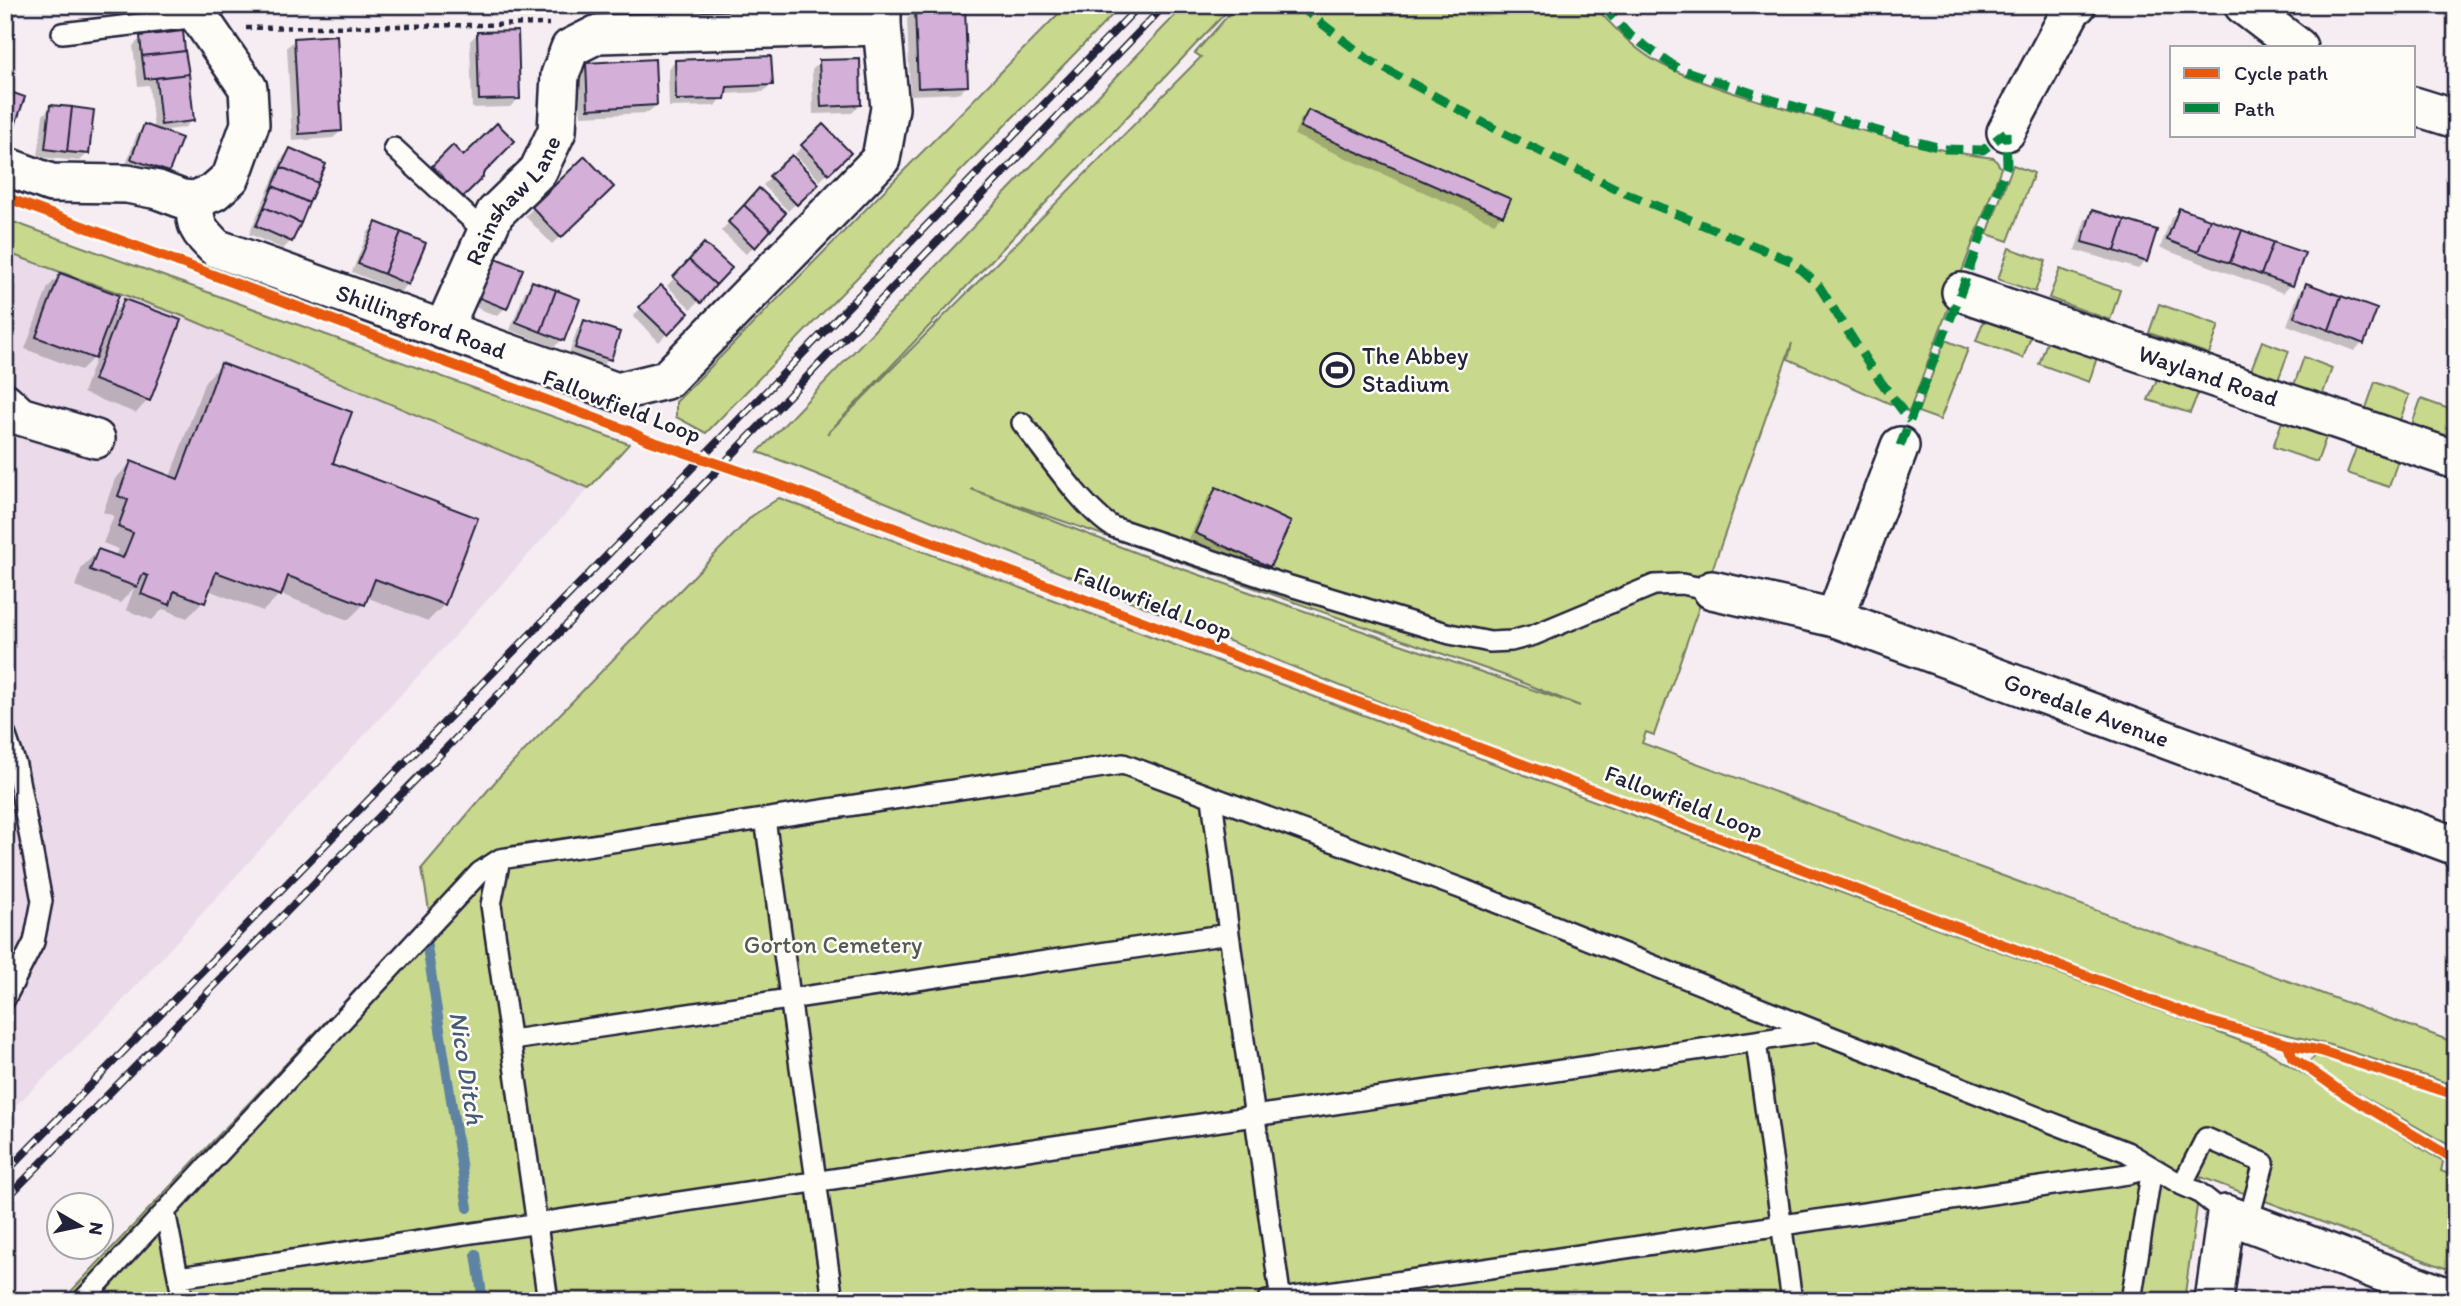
<svg xmlns="http://www.w3.org/2000/svg" width="2461" height="1306" viewBox="0 0 2461 1306" font-family="Itim,sans-serif">
<style>
.built{fill:#ebdaea}
.green{fill:#c8d88d;stroke:#757d64;stroke-width:2;fill-rule:evenodd}
.shadow{fill:#0003}
.lines{fill:none;stroke-linecap:round;stroke-linejoin:round}
.stream{stroke:#5f83a2;stroke-width:10}
.building{fill:#d4afd8;stroke:#22223b;stroke-width:2}
.lane-casing{stroke:#22223b;stroke-width:24}
.street-casing{stroke:#22223b;stroke-width:42}
.path{stroke:#22223b;stroke-width:4.5;stroke-dasharray:5 5;stroke-linecap:butt}
.lane{stroke:#fdfcf7;stroke-width:19}
.street{stroke:#fdfcf7;stroke-width:37}
.rail-casing{stroke:#22223b;stroke-width:8}
.rail{stroke:#fdfcf7;stroke-width:5;stroke-dasharray:16;stroke-linecap:butt}
.quiet{stroke:#00873e;stroke-width:9;stroke-dasharray:18 9;stroke-linecap:butt}
.cycleway-casing{stroke:#fdfcf7;stroke-width:15}
.cycleway{stroke:#e8590c;stroke-width:10}
.labels{text-anchor:middle;stroke-width:5;stroke-linejoin:round;paint-order:stroke}
.street-label{font-size:24px;fill:#22223b;stroke:#fdfcf7}
.poi-label{font-size:24px;fill:#22223b;stroke:#fdfcf7;text-anchor:start}
.park-label{font-size:24px;fill:#545954;stroke:#fdfcf7}
.water-label{font-size:26px;font-style:italic;fill:#455b77;stroke:#fdfcf7}
</style>
<rect width="100%" height="100%" fill="#f5edf1"/>
<filter id="ink" filterUnits="userSpaceOnUse"><feTurbulence type="fractalNoise" baseFrequency=".0143" numOctaves="2"/><feDisplacementMap in="SourceGraphic" scale="14" xChannelSelector="R" yChannelSelector="G"/><feConvolveMatrix kernelMatrix="1 2 1 2 8 2 1 2 1" color-interpolation-filters="sRGB"/></filter>
<g filter="url(#ink)">
<path class="built" d="M5,252L180,315L589,488L115,1009L5,1116Z"/>
<path class="green" d="M1067,5H1122L706,433L676,417V402Z
M1185,5H1233L827,434L1201,57L1195,53L1237,5H1593C1614,27 1634,50 1661,64C1702,85 1753,99 1797,112C1862,131 1926,150 1994,158L2001,168L1909,412L1788,359L1792,343L1654,735L1646,732L1642,743L2456,1043V1086L2327,1044L2212,1017L1452,731L796,466L758,452ZM971,489L1506,676L1580,706L1139,554Z
M2013,165L2034,173L2008,241L1987,234Z
M5,219L629,444L589,488L180,315L5,252Z
M2009,248L2046,261L2035,292L1998,279Z
M2060,269L2120,290L2110,320L2049,298Z
M2159,304L2219,325L2209,354L2149,333Z
M1987,311L2034,328L2023,358L1976,341Z
M2050,334L2099,351L2089,382L2039,364Z
M1945,340L1968,349L1940,420L1918,412Z
M2262,341L2289,351L2278,380L2251,370Z
M2304,357L2332,368L2322,396L2294,385Z
M2160,372L2201,386L2190,413L2148,400Z
M2375,382L2409,395L2399,423L2365,411Z
M2421,399L2455,411L2445,439L2411,427Z
M2284,416L2328,432L2317,462L2273,447Z
M2358,443L2399,457L2389,487L2347,473Z
M779,498L2265,1050L2443,1162L2441,1171L2456,1177V1272L2201,1177L2184,1301H62L362,983L430,916L422,868L500,776L752,516Z
M2317,1055L2361,1066L2456,1102V1149L2327,1076L2308,1062Z"/>
<path class="shadow" d="M109,5H157L112,26Z
M723,5H763L760,8H723Z
M915,11L967,86L959,93L910,95L907,19Z
M182,33L192,120L184,128L158,131L167,171L159,179L125,167L137,134L145,126L154,129L149,85L138,86L133,46L141,38Z
M478,33L518,99L510,107L472,108L470,41Z
M295,40L341,131L333,138L292,141L287,47Z
M676,61L771,84L763,92L724,94L715,106L669,107L668,69Z
M820,62L860,105L852,113L813,114L812,70Z
M586,64L656,105L648,113L581,116L578,72Z
M51,107L88,153L80,161L38,157L43,115Z
M1308,112L1502,215L1494,223L1294,135L1300,120Z
M823,127L848,153L820,181L795,154Z
M513,141L453,205L425,175L453,148L463,158Z
M290,150L291,241L283,249L249,234L282,158Z
M791,158L816,184L788,211L763,185Z
M585,159L612,187L552,244L525,216Z
M751,198L754,246L746,254L721,231Z
M2179,210L2291,285L2283,293L2160,248L2171,218Z
M2093,212L2146,261L2138,269L2075,250L2085,220Z
M376,224L408,284L400,292L352,272L368,232Z
M697,253L699,301L691,309L667,286Z
M485,267L505,308L497,316L470,305Z
M60,275L109,317L125,301L179,321L148,400L136,413L83,393L97,354L81,370L25,349L48,287Z
M533,283L562,340L554,347L510,330L525,291Z
M2307,285L2362,343L2354,351L2287,325L2299,293Z
M661,288L687,313L659,342L633,316Z
M585,322L609,359L601,367L568,356L577,330Z
M221,365L330,464L444,605L428,621L366,597L364,604L348,620L280,594L263,611L208,590L203,602L187,618L163,609L152,620L126,610L134,588L120,603L75,586L82,567L98,551L115,557L118,549L103,543L114,516L103,512L115,479L131,463L170,477L205,381Z
M1216,489L1269,566L1261,574L1188,541L1208,497Z"/>
<g class="lines">
<path class="stream" d="M425,934L468,1208
M476,1254L483,1301"/>
</g>
<path class="building" d="M117,5H158L160,14L119,19Z
M965,8L968,86L918,88L915,10Z
M183,31L185,51L142,56L140,36Z
M518,31L520,99L479,100L477,32Z
M337,35L342,131L299,134L294,38Z
M185,51L189,74L145,79L142,56Z
M771,56L773,85L727,87L725,99L676,100L675,60Z
M655,59L657,105L588,109L586,63Z
M860,59L861,105L821,107L819,60Z
M189,74L194,121L161,125L156,78Z
M5,90L25,97L10,140L5,138Z
M50,105L72,107L67,152L45,149Z
M72,107L94,110L89,154L67,152Z
M1308,110L1511,199L1503,216L1300,127Z
M497,123L515,141L483,174V177L462,198L432,166L453,145L463,156Z
M144,124L182,138L169,172L131,159Z
M823,124L851,153L829,174L801,145Z
M290,148L326,164L318,183L281,167Z
M792,155L819,184L797,205L769,176Z
M585,156L614,187L561,238L532,207Z
M281,167L318,183L309,203L273,186Z
M273,186L309,203L301,223L264,207Z
M759,188L786,213L771,230L744,205Z
M744,205L771,230L755,248L728,222Z
M264,207L301,223L292,242L256,226Z
M2179,208L2210,219L2198,252L2167,240Z
M2092,210L2125,220L2115,251L2082,242Z
M2210,219L2242,230L2230,263L2198,252Z
M2125,220L2157,230L2147,262L2115,251Z
M376,222L401,232L384,274L358,264Z
M2242,230L2273,242L2261,275L2230,263Z
M401,232L426,243L409,285L384,274Z
M2273,242L2305,253L2293,286L2261,275Z
M704,243L732,268L716,285L689,260Z
M493,257L523,269L507,309L477,297Z
M689,260L716,285L701,303L673,277Z
M60,273L119,295L95,359L36,337Z
M532,281L556,290L541,332L516,322Z
M2306,283L2341,296L2329,330L2294,317Z
M661,285L689,313L668,335L639,307Z
M556,290L580,299L564,341L541,332Z
M2341,296L2377,309L2364,344L2329,330Z
M124,299L181,320L150,401L94,380Z
M584,320L620,332L611,360L575,348Z
M221,363L352,412L333,463L478,518L445,605L375,579L365,605L288,576L281,596L216,572L205,603L174,591L170,605L141,594L148,576L143,574L137,587L90,570L98,549L123,558L133,533L118,527L128,500L118,496L131,461L178,479Z
M1216,487L1291,522L1270,567L1195,533Z"/>
<g class="lines">
<g class="lane-casing">
<path id="lane" d="M62,33L199,17
M394,148L486,233
M1022,423C1045,451 1084,510 1113,527L1277,582L1450,634L1490,642L1511,641L1534,635L1654,585L1682,584L1712,590
M5,733L16,765L42,901L34,942L5,999
M1212,798L1229,934L1281,1301
M765,819L833,1301
M500,859L491,905L548,1301
M512,1040L1229,934
M1756,1042L1792,1301
M2182,1185L2206,1138L2264,1163L2248,1222
M165,1211L183,1301
M179,1277L1815,1032
M82,1301L480,872L500,859L1123,764L1465,890L1817,1031L2127,1152L2182,1185L2198,1192L2226,1214
M1267,1301L2128,1174L2152,1168
M2131,1301L2152,1168"/>
</g>
<g class="street-casing">
<g id="street">
<path d="M2243,5L2298,47"/>
<path d="M2414,106L2456,119"/>
<path d="M2006,132L2072,9L2077,5"/>
<path d="M5,166L51,183L127,184L158,190L182,199L195,200L214,192L231,177L250,124L248,88L191,5"/>
<path id="s1" d="M195,200C194,226 198,230 216,248L617,392L666,380L881,159L890,108L882,26V5"/>
<path id="s2" d="M1961,292L2456,460"/>
<path id="s3" d="M443,330L495,213L538,171L557,131L560,75L570,48L598,34L882,26"/>
<path d="M5,402L20,416L96,439"/>
<path id="s4" d="M1712,590L1835,618L2456,846"/>
<path d="M1835,618L1900,446"/>
<path d="M2214,1301L2226,1214L2456,1300"/>
</g>
</g>
<path class="path" d="M246,28L549,24"/>
<use href="#lane" class="lane"/>
<use href="#street" class="street"/>
<g class="rail-casing">
<path id="rail" d="M5,1173L661,500L1140,5
M5,1200L675,514L1165,5"/>
</g>
<use href="#rail" class="rail"/>
<path class="quiet" d="M1298,5L1369,60L1493,128L1625,193L1791,261L1819,286L1873,371L1910,421
M1602,5L1628,34L1677,68L1773,100L1902,138L1945,149L1983,150L2006,132
M1900,446L1961,292L2007,165L2006,132"/>
<g class="cycleway-casing">
<path id="cycleway" d="M5,197L629,431L645,439L772,482L2204,1020L2288,1044L2321,1051L2456,1095
M2288,1044L2292,1057L2343,1093L2456,1160"/>
</g>
<use href="#cycleway" class="cycleway"/>
</g>
</g>
<defs>
<g id="stadium-ring" transform="scale(1.75)"><circle r="9.5" fill="#fdfcf7" stroke="#22223b" stroke-width="1.5"/><path d="M0-5a6.5 5 0 1 0 0 10a6.5 5 0 1 0 0-10ZM-3.5-1.8h7v3.6h-7Z" fill="#22223b"/></g>
</defs>
<g fill-rule="evenodd">
<use href="#stadium-ring" x="1337" y="370"/>
</g>
<g class="labels">
<g class="street-label">
<text dy="8" stroke="none"><textPath href="#s3" startOffset="149">Rainshaw Lane</textPath></text>
<text dy="8" stroke="none"><textPath href="#s1" startOffset="273">Shillingford Road</textPath></text>
<text dy="8" stroke="none"><textPath href="#s2" startOffset="261">Wayland Road</textPath></text>
<text transform="translate(622 406) rotate(21)" y="8">Fallowfield Loop</text>
<text transform="translate(1153 603) rotate(21)" y="8">Fallowfield Loop</text>
<text dy="8" stroke="none"><textPath href="#s4" startOffset="394">Goredale Avenue</textPath></text>
<text transform="translate(1684 802) rotate(21)" y="8">Fallowfield Loop</text>
</g>
<g class="poi-label">
<text x="1362" y="364">The Abbey<tspan x="1362" dy="28">Stadium</tspan></text>
</g>
<g class="park-label">
<text x="833" y="953">Gorton Cemetery</text>
</g>
<g class="water-label">
<text transform="translate(467 1068) rotate(81)" y="9">Nico Ditch</text>
</g>
</g>
<rect width="2461" height="1306" fill="none" stroke="#fdfcf7" stroke-width="28"/>
<rect x="14" y="14" width="2433" height="1278" fill="none" stroke="#22223b" stroke-width="2.5" filter="url(#ink)"/>
<rect x="2170" y="46" width="245" height="91" fill="#fdfcf7" stroke="#a5a5ac" stroke-width="2"/>
<rect x="2184" y="68" width="35" height="10" fill="#e8590c" stroke="#a5a5ac" stroke-width="2"/>
<text x="2234" y="80" font-size="21" fill="#22223b">Cycle path</text>
<rect x="2184" y="103" width="35" height="10" fill="#00873e" stroke="#a5a5ac" stroke-width="2"/>
<text x="2234" y="116" font-size="21" fill="#22223b">Path</text>
<g transform="translate(80 1226) rotate(99)"><circle r="33" fill="#fdfcf7" stroke="#a5a5ac" stroke-width="2"/>
<path d="M0-5L12 26L0 18L-12 26Z" fill="#22223b"/>
<text y="-10" font-size="19" font-weight="bold" text-anchor="middle" fill="#22223b">N</text>
</g>
</svg>
